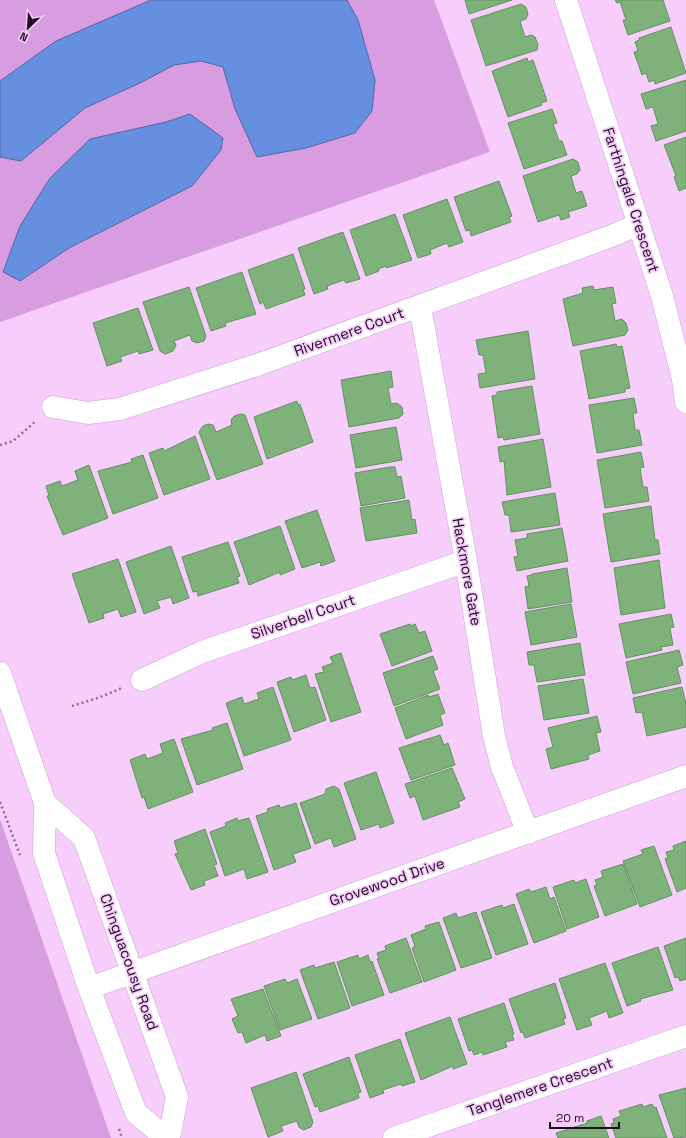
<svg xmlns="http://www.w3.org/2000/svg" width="686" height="1138" viewBox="0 0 686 1138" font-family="'Space Grotesk',sans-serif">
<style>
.green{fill:#d89ce0}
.water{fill:#668fdf;stroke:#5168a6}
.building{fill:#7fb27b;stroke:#60935d}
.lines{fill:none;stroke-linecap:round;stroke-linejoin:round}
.minor-casing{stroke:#d09dd6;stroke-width:23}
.tertiary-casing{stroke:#d09dd6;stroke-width:23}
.secondary-casing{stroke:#d09dd6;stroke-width:23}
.path{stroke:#8b6e8f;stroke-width:2.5;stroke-dasharray:2 3;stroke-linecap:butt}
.minor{stroke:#fff;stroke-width:22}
.tertiary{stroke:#fff;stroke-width:22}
.secondary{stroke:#fff;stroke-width:22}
.labels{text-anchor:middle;stroke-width:3.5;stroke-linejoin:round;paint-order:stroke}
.street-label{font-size:15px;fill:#1f0d22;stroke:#f6cdfb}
</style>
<rect width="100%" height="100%" fill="#f6cdfb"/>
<path class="green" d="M0,0H434L490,152L0,322Z
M0,819L111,1138H0Z"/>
<path class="water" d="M151,0H347L358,20L375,80L372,111L355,133L306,148L257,157L235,109L223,67L201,61L174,65L142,82L85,108L21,161L0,157V81L56,41Z
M190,114L223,138L221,150L192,186L69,248L20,281L3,272L20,226L50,178L90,139L166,122Z"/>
<path class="building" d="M465,0H512L469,14Z
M615,0H663L670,21L628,35L623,20H626L620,2L617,3Z
M521,4L526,7L528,14L526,19L520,21L525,37L531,35L535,37L538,45L537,50L486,66L471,20Z
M671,27L686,73L655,84L654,80L649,82L646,73L642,75L634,52L638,51L635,42L639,40V38Z
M527,58L528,62L533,60L547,101L541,103L542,105L508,117L492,71Z
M686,80V131L656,141L651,126L658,124L653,107L646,109L641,94Z
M552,109L557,123L553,124L559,141H562L567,155L524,169L508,123Z
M686,137V188L679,191L674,177L676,176L664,145Z
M573,159L578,162L580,170L577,174L571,176L576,193L582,191L587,206L568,212L570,217L561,220L559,215L538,222L523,176Z
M499,181L512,216L509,217L511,222L471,236L470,230L466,231L454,197Z
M447,199L463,242L449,247L447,243L430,250L431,254L418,258L403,215Z
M395,214L412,260L386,268V266L378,269L379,271L366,276L350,230Z
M343,232L360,279L346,283L344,280L327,286L328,289L314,294L298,248Z
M293,254L305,289H303L305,295L266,309L263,302L260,304L248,270Z
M242,272L256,314L225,323L226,326L211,331L196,288Z
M593,286L594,290L613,287L616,303L612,304L615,321L622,319L626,323L628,330L625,335L573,346L563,299L583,293L582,288Z
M189,287L206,336L204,341L197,343L192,341L190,335L174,341L176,345L173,351L165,354L160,351L143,302Z
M138,308L153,350L139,354L138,351L120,357L122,361L107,366L93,323Z
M528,331L535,379L480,388L478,374L486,373L483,355H479L476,340Z
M616,344L617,347L622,346L630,388L625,389V392L589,399L580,351Z
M391,371L393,387L388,388L391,404L397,403L402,407L403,414L399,418L349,427L341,380Z
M532,386L540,434L504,440L503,437L498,438L492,396L497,395V392Z
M634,398L637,413H633L635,430H639L642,445L597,453L589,405Z
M297,401L298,405L300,404L313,442L267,459L254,417Z
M241,414L245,415L263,464L217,480L199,432L203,426L208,424L213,425L216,432L223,429L232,425L231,420L234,416Z
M396,427L402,460L356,468L350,435Z
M195,436L210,479L164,495L149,453L163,448L164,451Z
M543,439L551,487L507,495L504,461L500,462L498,447Z
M641,452L644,467L640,468L643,487H647L649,501L605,508L597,460Z
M143,455L158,498L113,514L98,471L132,462L131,459Z
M89,465L108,518L63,535L47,496H49L46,486L60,481L62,486L78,480L75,471Z
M390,467H395L397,477L401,476L405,498L361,506L355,473Z
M555,493L560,525L511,532L509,515H505L502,502Z
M409,500L412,520L415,519L417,533L366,541L360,508Z
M651,506L655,540H658L660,554L611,562L603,514Z
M317,510L335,561L321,566L320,562L302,568L285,521Z
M280,526L295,569L280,575V572L249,585L234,542Z
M562,528L568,561L517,571L514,557L518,556L515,540L527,538V534Z
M228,542L240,576L237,577L239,583L198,596L197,591L193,592L182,557Z
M171,546L189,598L173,604L171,597L157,601L160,608L144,614L126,562Z
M118,559L136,612L121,617L118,609L103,614L104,618L89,623L72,574Z
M659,560L665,608L621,615L614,568Z
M567,568L572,602L528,609L525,587L529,586L527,576L532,575V574Z
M571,604L577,637L531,645L525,612Z
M671,614L674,627L670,628L673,645L661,647L662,650L626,658L619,624Z
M410,624L411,626L415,624L419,633L425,631L432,651L392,666L380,634Z
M580,643L585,675L537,682L534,665H529L527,652Z
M679,650L683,665L677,667L681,683L633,694L626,662Z
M341,653L361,712L331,722L315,674L324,672L322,667L333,663L330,657Z
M433,656L438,669L433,671L440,689L394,706L383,673Z
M306,675L310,688L315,687L326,720L294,732L277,682L291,677L292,680Z
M583,679L589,713L544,720L538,686Z
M273,687L291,740L244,756L226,703L242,697L244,704L259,699L257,693Z
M682,687L686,704V727L647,736L642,712L636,713L633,698Z
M438,694L445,713L440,715L443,725L406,739L395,708L428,695L429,697Z
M597,716L601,732L596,733L600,751L588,755L589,759L551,769L546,749L553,747L548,728Z
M227,723L243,769L197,785L181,739L213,730L212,728Z
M440,735L444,745L448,743L455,765L411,780L399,748Z
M174,739L193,792L148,809L144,797L142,798L130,760L145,754L147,759L163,753L160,744Z
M452,768L465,799L458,802L460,807L423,820L415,796L410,798L405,784Z
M376,772L394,823L380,828L379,824L361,830L344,783Z
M334,786L339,789L356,839L334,847L331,838L315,844L300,803L325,794L326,789Z
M296,803L311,848L293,854L296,862L274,870L256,816L268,812L267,809L279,805L280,808Z
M237,818L238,821L249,818L268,872L247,879L244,869L225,876L210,832L226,826L225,823Z
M205,829L217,864L214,865L218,876L204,881L205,885L191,890L175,854L178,853L174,841Z
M686,841V888L677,892L665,859L668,858L666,852L674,850L673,846Z
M654,846L672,895L640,907L623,861L643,854L641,850Z
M623,864L637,904L605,916L594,886L597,885L595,880L603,877L601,871Z
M586,879L599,917L567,929L553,887L574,880L575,883Z
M546,887L550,899L554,897L566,931L534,943L516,894L529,889L531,892Z
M514,904L528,944L496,955L481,912L502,905L503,908Z
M476,912L492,958L461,968L443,918L456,913L458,918Z
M439,922L456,970L424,982L412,948L415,946L411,935L426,929L425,926Z
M406,938L422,982L390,993L377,959H379L377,953L386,950L385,946Z
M686,938V979L680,981L678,977L675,978L664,946Z
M658,947L673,990L640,999L641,1001L627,1006L612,963Z
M358,955L359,959L368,955L370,962L372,961L384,995L352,1006L337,962Z
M334,962L350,1008L318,1019L300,970L314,965L315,968Z
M605,963L623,1013L609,1018L607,1011L589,1018L592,1025L577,1030L559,979Z
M285,979L287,983L297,979L312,1019L280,1030L264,986Z
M555,983L566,1018L563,1019L565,1024L525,1038L523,1032L521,1033L509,999Z
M263,989L281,1036L267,1041L265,1035L246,1043L242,1032L238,1033L232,1019L238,1016L231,999Z
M504,1003L514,1034L512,1035L514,1040L505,1042L507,1047L483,1055L482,1052L474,1055L472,1050L469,1051L458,1019Z
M450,1017L467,1064L453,1069V1066L421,1080L405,1033Z
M400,1039L415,1082L402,1086L401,1084L383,1090L384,1093L370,1098L355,1055Z
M349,1057L361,1092L358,1093L359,1098L320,1112L318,1106L315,1107L303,1074Z
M296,1072L313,1122L311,1127L303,1130L299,1127L297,1121L281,1126L283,1131L268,1137L251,1088Z
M686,1088V1137L674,1138L659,1095Z
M642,1104L643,1107L652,1104L654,1108L656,1107L667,1138H616L611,1124L614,1123L613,1119L621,1116L619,1111Z
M601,1116L609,1138H558L556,1133L587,1123V1121Z"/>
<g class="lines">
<g class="minor-casing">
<path id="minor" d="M566,0L662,296L683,379L686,402
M420,307L466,561L494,736L502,767L528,833
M53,407L88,413L120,409L257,365L614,235L639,224
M142,680L202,652L466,561
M394,1138L686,1036"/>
</g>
<g class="tertiary-casing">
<path id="tertiary" d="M89,988L686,776"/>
</g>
<g class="secondary-casing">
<path id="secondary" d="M0,673L45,803L44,853L89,988L136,1113L166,1138
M45,803L84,838L177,1097L169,1138"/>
</g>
<path class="path" d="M0,445L13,441L36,421
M72,706L98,698L122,688
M0,802L20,855
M119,1129L122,1138"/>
<use href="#minor" class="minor"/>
<use href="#tertiary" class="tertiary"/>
<use href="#secondary" class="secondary"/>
</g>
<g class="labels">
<g class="street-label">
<text transform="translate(631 200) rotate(72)" y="5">Farthingale Crescent</text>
<text transform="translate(349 332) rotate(-20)" y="5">Rivermere Court</text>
<text transform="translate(467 572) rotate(80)" y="5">Hackmore Gate</text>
<text transform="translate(303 617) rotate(-19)" y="5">Silverbell Court</text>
<text transform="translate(387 882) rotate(-19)" y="5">Grovewood Drive</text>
<text transform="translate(129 962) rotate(70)" y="5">Chinguacousy Road</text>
<text transform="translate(540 1087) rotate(-19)" y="5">Tanglemere Crescent</text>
</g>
</g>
<g transform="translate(28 28) rotate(205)" stroke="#f6cdfb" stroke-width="3" paint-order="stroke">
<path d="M0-3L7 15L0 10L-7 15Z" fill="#1f0d22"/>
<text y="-6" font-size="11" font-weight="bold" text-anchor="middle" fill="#1f0d22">N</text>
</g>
<path d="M550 1122v6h69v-6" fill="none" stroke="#1f0d22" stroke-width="2"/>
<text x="556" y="1122" font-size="12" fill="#1f0d22" stroke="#f6cdfb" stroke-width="3" paint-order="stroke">20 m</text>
</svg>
